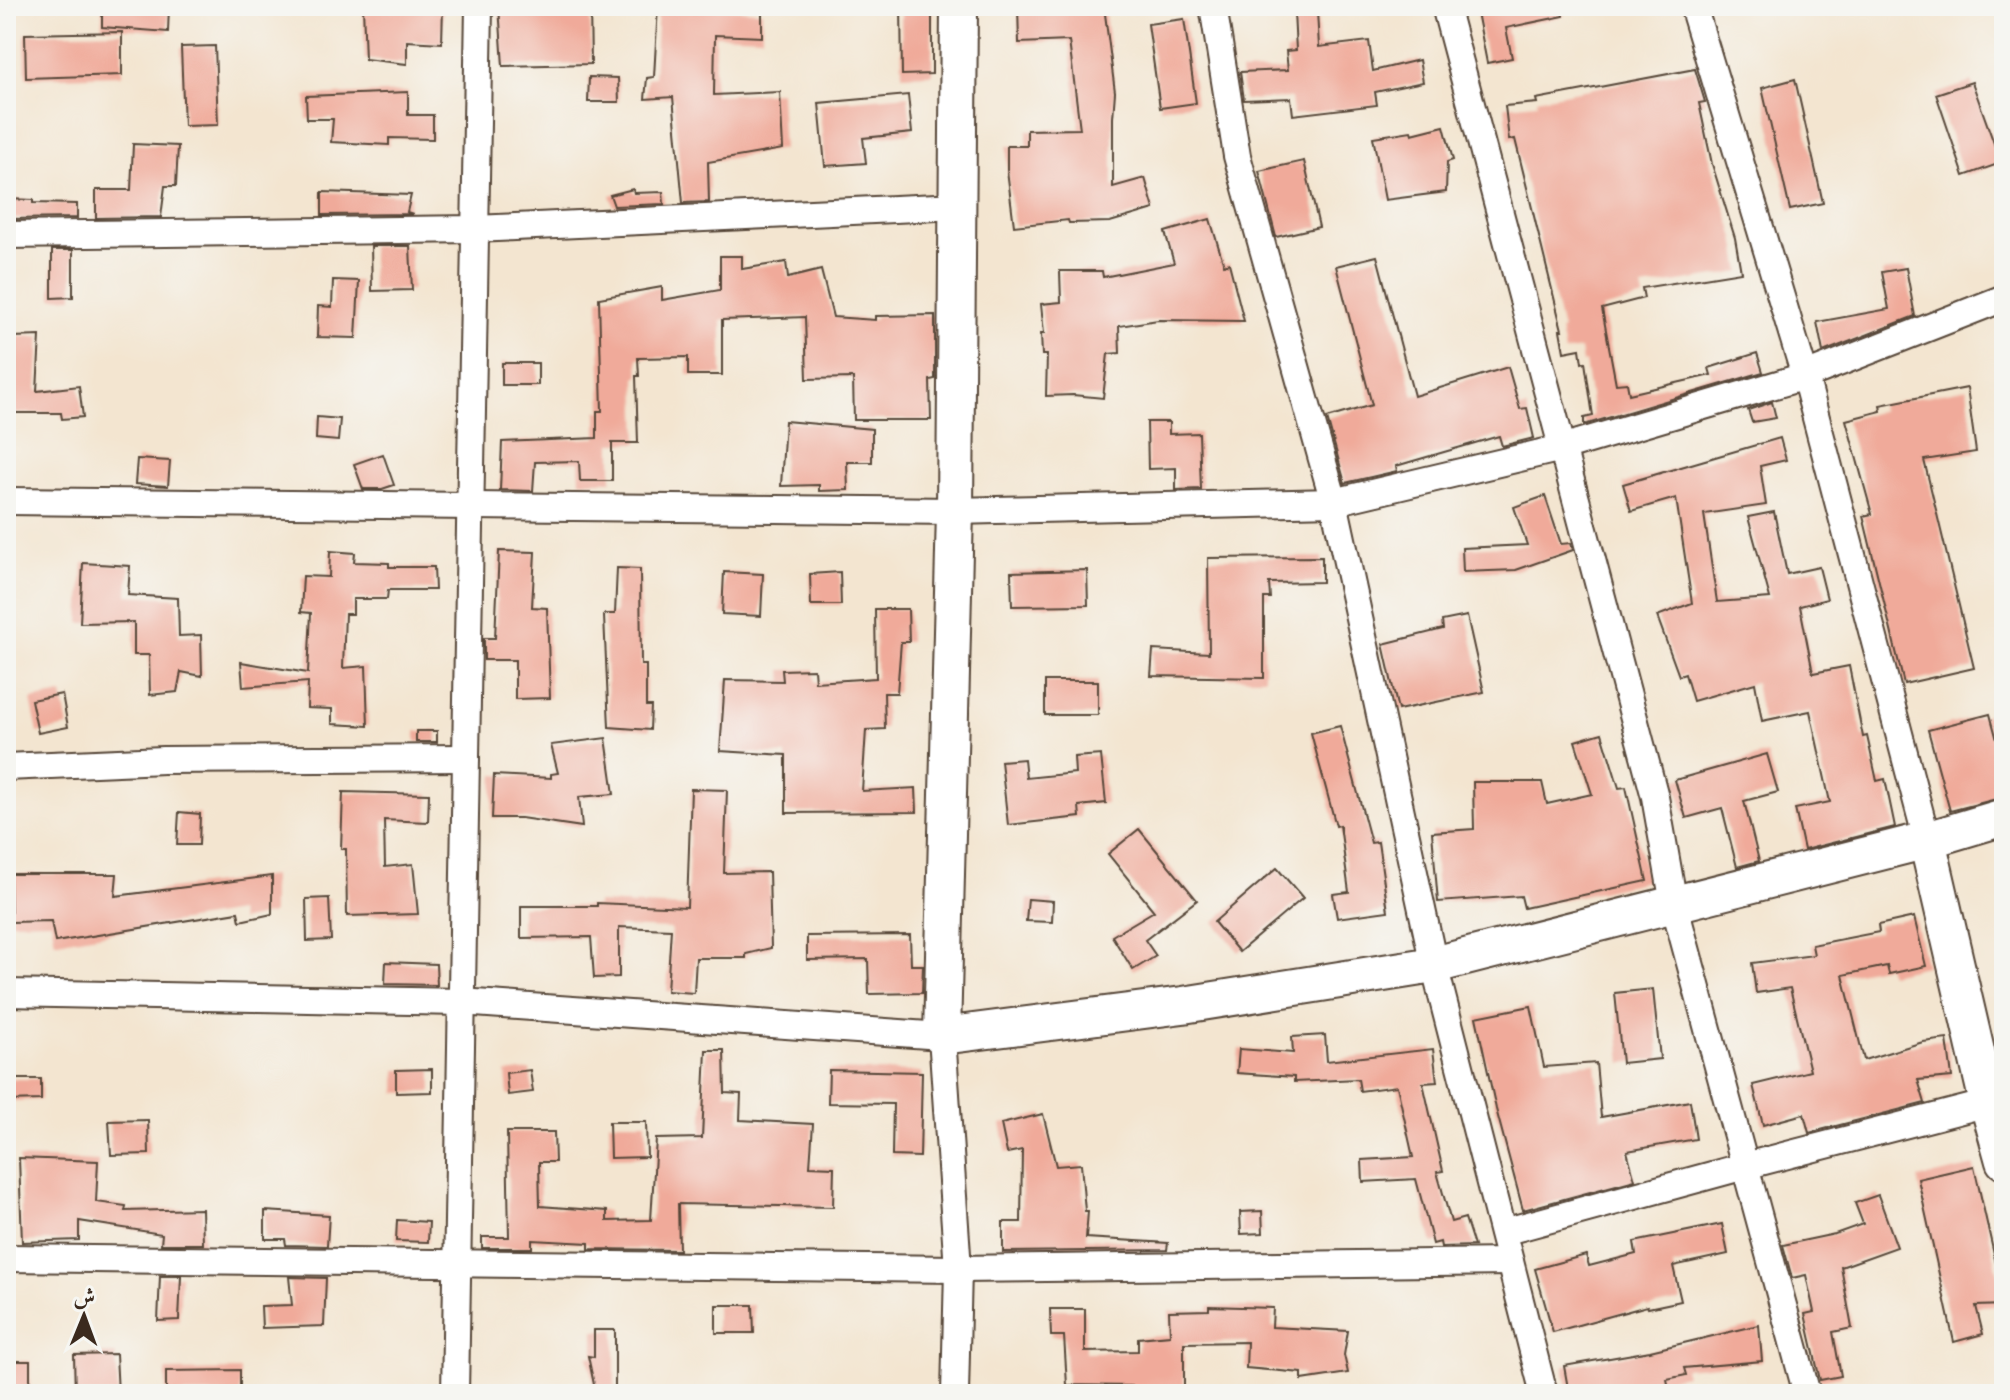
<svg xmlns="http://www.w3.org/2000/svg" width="2010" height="1400" font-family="Alegreya,Amiri,serif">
<rect width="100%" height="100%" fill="#f6f6f2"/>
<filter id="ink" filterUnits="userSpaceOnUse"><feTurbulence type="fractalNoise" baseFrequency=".0125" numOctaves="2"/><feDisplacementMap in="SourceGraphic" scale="16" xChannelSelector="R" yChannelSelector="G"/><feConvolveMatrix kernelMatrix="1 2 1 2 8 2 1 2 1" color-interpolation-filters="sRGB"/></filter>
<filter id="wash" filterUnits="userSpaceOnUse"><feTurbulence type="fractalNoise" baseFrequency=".006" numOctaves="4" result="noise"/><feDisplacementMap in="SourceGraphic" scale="32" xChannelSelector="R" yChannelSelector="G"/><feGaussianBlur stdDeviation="1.8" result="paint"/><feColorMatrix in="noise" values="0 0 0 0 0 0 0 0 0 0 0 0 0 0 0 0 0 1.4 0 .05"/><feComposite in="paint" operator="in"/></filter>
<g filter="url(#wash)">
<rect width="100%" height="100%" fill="#f3e5d0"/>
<g id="blocks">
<g fill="#f0aa9a">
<polygon points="102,6 169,6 168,32 102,27"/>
<polygon points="363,6 443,6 442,43 407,41 407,64 365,59"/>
<polygon points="499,6 590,6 591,64 503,66"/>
<polygon points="658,6 762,11 762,37 715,35 714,95 780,92 783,149 708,162 709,202 683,203 673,97 645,99 647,78 654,77"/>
<polygon points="901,6 932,6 932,74 902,75"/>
<polygon points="1018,6 1104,6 1115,92 1113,118 1113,187 1145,178 1154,209 1110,222 1069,223 1068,220 1014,226 1007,170 1007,146 1027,146 1027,130 1080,129 1069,41 1019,43"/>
<polygon points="1507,6 1563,6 1564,16 1506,28 1512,58 1487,63 1477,12"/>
<polygon points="1317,11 1319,47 1369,41 1373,71 1419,60 1423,82 1375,92 1377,105 1293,115 1291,98 1244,100 1240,72 1288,70 1286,51 1296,50 1294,12"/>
<polygon points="1184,19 1196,103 1160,108 1148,24"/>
<polygon points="122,32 122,75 26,78 25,34"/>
<polygon points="215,46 218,125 184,126 181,47"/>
<polygon points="1695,69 1705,102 1699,103 1712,164 1735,238 1741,272 1642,288 1644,298 1602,309 1616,384 1627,383 1629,394 1711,375 1709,368 1757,353 1763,372 1584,425 1584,418 1593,416 1585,362 1582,363 1580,349 1564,352 1560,330 1562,330 1515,139 1509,140 1505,106 1537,103 1536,99"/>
<polygon points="589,77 618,78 619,102 588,102"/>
<polygon points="1795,79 1823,203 1790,210 1762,88"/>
<polygon points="1972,82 2001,163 1964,176 1936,94"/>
<polygon points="408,92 408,115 433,115 433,139 389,138 389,145 331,142 333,119 307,119 306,96"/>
<polygon points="908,95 912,133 863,138 866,163 825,166 819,103"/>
<polygon points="1444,126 1453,160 1447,162 1446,192 1385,200 1373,137 1411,131 1412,134"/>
<polygon points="133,144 178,146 176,186 165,186 161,217 96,218 96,190 131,190"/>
<polygon points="1304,161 1319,227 1276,237 1259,171"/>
<polygon points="633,189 634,193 663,192 664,204 614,206 610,195"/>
<polygon points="322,192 411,195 407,212 413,214 322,215"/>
<polygon points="6,199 33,200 33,203 77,204 77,218 6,219"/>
<polygon points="1210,219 1224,265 1229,263 1244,321 1158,320 1119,326 1120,353 1108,354 1103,398 1073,395 1046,396 1047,355 1042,355 1041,333 1044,333 1041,304 1061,302 1060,271 1102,271 1103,277 1174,263 1165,232"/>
<polygon points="371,246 410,246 412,290 372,291"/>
<polygon points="52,250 73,250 73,297 52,298"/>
<polygon points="720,256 742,256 742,269 786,262 788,278 821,270 833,317 875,320 875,316 935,315 935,379 930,380 931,420 854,420 853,378 807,379 805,317 722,320 722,375 688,375 688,357 638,358 639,376 636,376 638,443 612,443 612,481 580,481 579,461 535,462 533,491 500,490 502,442 597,438 597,411 602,411 599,298 662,287 662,300 720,290"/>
<polygon points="1377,256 1414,396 1508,367 1520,409 1527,408 1534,438 1502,446 1499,436 1396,466 1397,471 1345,483 1327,418 1372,405 1336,266"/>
<polygon points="1906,268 1915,316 1823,352 1817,322 1889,309 1882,272"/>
<polygon points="333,280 359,281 356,338 317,337 318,306 332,307"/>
<polygon points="40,336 37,391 79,386 83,417 62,419 61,413 14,413 13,337"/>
<rect x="502" y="363" width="36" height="22"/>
<polygon points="1967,388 1976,452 1924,460 1974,668 1904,684 1863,516 1872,514 1846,420 1881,411 1880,405"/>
<polygon points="1772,402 1776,418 1752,422 1748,410"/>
<polygon points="317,417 340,419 338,441 316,439"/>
<polygon points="785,421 872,429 872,462 847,462 848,490 819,491 819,485 781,486"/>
<polygon points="1147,422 1169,422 1169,434 1199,433 1201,489 1176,490 1176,468 1148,469"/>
<polygon points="1780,438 1786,460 1760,466 1766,505 1704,514 1717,602 1770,598 1748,517 1774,512 1787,574 1819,567 1827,599 1800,606 1813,673 1849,666 1863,737 1867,736 1877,781 1885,779 1895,827 1804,850 1795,809 1830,802 1810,711 1762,721 1755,683 1693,701 1685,674 1679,676 1657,616 1692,603 1676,498 1631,511 1623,484"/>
<polygon points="383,454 394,485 382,489 363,489 354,464"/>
<polygon points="137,459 170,461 168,486 135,484"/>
<polygon points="1545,496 1561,544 1571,543 1573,550 1516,570 1463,572 1462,548 1527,545 1514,507"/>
<polygon points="330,551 355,553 354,562 389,563 389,567 434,567 435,590 388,590 387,599 353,599 353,614 345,614 343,668 366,666 368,726 332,724 332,709 307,708 308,682 243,687 241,662 308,673 311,613 301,612 303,576 329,577"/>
<polygon points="499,551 535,552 532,607 547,608 550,698 515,699 515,660 484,660 484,638 495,638"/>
<polygon points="1322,557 1322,582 1269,583 1270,598 1264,598 1264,678 1151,676 1153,650 1209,653 1208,558"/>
<polygon points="83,563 130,566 128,595 178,598 179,636 201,635 202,676 181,672 177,692 150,695 149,655 134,655 134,622 80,623"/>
<polygon points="617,568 640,569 641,665 646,665 646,706 651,706 650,730 609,727 604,616 606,614 615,614"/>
<polygon points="1087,570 1088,605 1012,606 1011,572"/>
<polygon points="724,572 763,574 761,616 722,614"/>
<polygon points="840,572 841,605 811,605 810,574"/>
<polygon points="875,609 908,609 909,642 901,642 897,693 884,693 885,729 866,730 862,791 916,788 917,812 786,813 786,755 720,751 725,680 783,681 782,670 814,669 815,682 876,678"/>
<polygon points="1467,616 1484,692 1398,710 1383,644 1443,629 1442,621"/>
<rect x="1045" y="681" width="53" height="34"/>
<polygon points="62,694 68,727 38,733 31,700"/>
<polygon points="1990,714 2004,766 2004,797 1950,811 1928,730"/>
<polygon points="1340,726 1371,843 1378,842 1388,911 1337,918 1333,894 1349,892 1340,825 1336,826 1311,733"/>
<rect x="416" y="731" width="21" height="11"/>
<polygon points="1602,733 1619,788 1626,787 1647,881 1524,908 1521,896 1438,902 1432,832 1474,829 1473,782 1542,782 1547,804 1592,794 1575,741"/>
<polygon points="606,738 614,794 579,797 582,827 521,818 492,818 494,775 551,778 551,774 558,773 551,745"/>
<polygon points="1767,754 1778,792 1744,801 1759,861 1737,867 1722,808 1686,818 1675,780"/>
<polygon points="1101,755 1106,803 1079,806 1080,817 1008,825 1001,761 1024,759 1026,778 1075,773 1074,757"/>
<polygon points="691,789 727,790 724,873 769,872 771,948 746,954 746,958 696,958 694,993 667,991 671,929 619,927 619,977 594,978 591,937 521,938 521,906 597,906 597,903 687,907"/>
<polygon points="343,792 429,794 428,822 384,820 385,867 413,864 418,914 347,916 346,849 341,849"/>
<polygon points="179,812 200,814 199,845 177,845"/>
<polygon points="1139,829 1197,900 1145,940 1156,956 1133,970 1112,936 1154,911 1108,854"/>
<polygon points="1277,868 1303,898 1239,952 1214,922"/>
<polygon points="10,874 117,874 115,896 272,876 272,914 240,921 238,912 55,942 51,921 11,922"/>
<polygon points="329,898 331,940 307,941 306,899"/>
<polygon points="1028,899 1053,901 1052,922 1026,921"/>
<polygon points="1914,917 1926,966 1889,974 1887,966 1843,975 1864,1060 1923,1042 1947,1039 1952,1077 1918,1080 1925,1103 1809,1133 1804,1114 1763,1125 1753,1085 1810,1071 1790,988 1756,993 1752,963 1814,955 1812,945 1879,932 1878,925"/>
<polygon points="910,935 911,965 923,965 922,993 869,994 868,959 807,960 807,936"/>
<polygon points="386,962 436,964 437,985 385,984"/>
<polygon points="1653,989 1660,1059 1622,1063 1615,993"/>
<polygon points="1531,1006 1544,1067 1596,1063 1601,1117 1690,1101 1696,1139 1627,1151 1635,1180 1523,1210 1496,1109 1476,1017"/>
<polygon points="1325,1035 1327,1061 1433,1049 1437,1082 1423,1083 1443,1171 1437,1172 1451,1222 1465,1218 1474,1246 1441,1247 1440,1242 1433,1244 1416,1179 1363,1182 1362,1160 1413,1157 1397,1086 1360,1091 1358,1079 1294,1082 1294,1077 1237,1073 1239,1049 1293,1053 1292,1037"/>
<polygon points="706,1050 724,1050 725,1093 741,1094 740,1120 813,1124 810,1166 834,1167 833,1207 678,1204 679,1250 589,1249 589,1243 532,1240 532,1248 482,1248 482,1237 509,1237 507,1132 554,1132 555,1162 539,1162 540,1206 607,1211 607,1221 651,1220 656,1139 702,1138"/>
<polygon points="432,1069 432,1092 396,1093 396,1070"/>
<polygon points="530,1070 533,1092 508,1095 506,1073"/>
<polygon points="829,1070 922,1072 920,1157 892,1156 893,1104 828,1103"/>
<polygon points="8,1079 41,1079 41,1100 8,1101"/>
<polygon points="1043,1114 1056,1166 1081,1164 1085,1211 1088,1211 1086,1238 1168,1243 1167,1250 1003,1252 1003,1222 1021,1222 1022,1150 1007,1153 1001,1124"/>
<polygon points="148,1120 149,1154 111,1155 109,1121"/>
<polygon points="609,1122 646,1122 647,1157 610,1158"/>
<polygon points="19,1158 98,1161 96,1202 126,1206 125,1211 202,1209 203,1244 161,1244 162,1234 79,1221 79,1240 22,1242"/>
<polygon points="1974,1166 2000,1281 2004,1281 2004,1305 1976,1306 1983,1334 1954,1342 1918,1179"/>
<polygon points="1878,1195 1897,1247 1841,1267 1852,1328 1833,1332 1841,1376 1820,1380 1805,1314 1814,1312 1806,1275 1792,1278 1783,1245 1835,1234 1863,1224 1855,1203"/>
<polygon points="265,1211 329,1215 327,1246 286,1245 285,1239 265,1239"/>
<polygon points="1262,1211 1263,1233 1241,1234 1240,1212"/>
<polygon points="397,1220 429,1222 428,1242 396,1241"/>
<polygon points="1722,1224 1728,1254 1673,1266 1681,1301 1648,1308 1647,1306 1553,1332 1535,1269 1586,1255 1589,1266 1636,1254 1634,1242"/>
<polygon points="160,1276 181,1276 179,1320 158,1321"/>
<polygon points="289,1277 326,1278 324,1326 262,1328 261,1306 292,1305"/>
<polygon points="716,1305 753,1305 754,1333 716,1333"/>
<polygon points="1209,1306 1273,1308 1272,1327 1348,1331 1344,1355 1348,1373 1302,1380 1302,1373 1246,1368 1247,1342 1184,1343 1184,1394 1132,1394 1132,1386 1067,1385 1064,1336 1051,1336 1050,1309 1085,1309 1085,1352 1138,1351 1138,1338 1170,1335 1169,1311 1209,1310"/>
<polygon points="1759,1325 1762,1361 1684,1368 1686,1375 1667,1379 1670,1394 1569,1394 1564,1366 1650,1351"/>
<polygon points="594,1330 615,1330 615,1394 596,1394 588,1356 594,1357"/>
<polygon points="116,1354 118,1394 75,1394 74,1355"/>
<rect x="6" y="1361" width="24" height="33"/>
<polygon points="240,1370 240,1394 166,1394 166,1371"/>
</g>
</g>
</g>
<g filter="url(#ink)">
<use href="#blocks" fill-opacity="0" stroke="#574639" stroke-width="2"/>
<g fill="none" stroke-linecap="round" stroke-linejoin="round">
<defs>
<g id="street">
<polyline points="1213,6 1237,156 1334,502 1434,965 1544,1394"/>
<polyline points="1445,6 1655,797 1674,904 1807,1394"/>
<polyline points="1693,6 1805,376 1927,840"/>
<polyline points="6,235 475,229 958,206"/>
<polyline points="6,501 955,511 1334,502 1562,448 1805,376 2004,298"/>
<polyline points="6,767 163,760 466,758"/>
<polyline points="6,993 461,1002 942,1036 958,1269 955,1394"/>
<polyline points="1503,1232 1745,1166 2004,1099"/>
<polyline points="6,1258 958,1269 1510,1262"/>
<polyline points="455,1394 479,6"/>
</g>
<g id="secondary">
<polyline points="959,6 955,511 942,1036 1183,1005 1434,965 1927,840 2004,817"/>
<polyline points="1927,840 1988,1103 2004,1161"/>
</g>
</defs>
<use href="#street" stroke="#574639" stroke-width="30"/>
<use href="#secondary" stroke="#574639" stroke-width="40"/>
<use href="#street" stroke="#fff" stroke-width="26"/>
<use href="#secondary" stroke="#fff" stroke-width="36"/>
</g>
</g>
<rect width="2010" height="1400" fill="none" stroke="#f6f6f2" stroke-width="32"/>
<g transform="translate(84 1316) rotate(1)" stroke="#f6f6f2" stroke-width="6" paint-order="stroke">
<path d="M0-6L14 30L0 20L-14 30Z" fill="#3b2a1e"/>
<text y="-12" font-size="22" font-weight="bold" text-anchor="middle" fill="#3b2a1e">ش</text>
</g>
</svg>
